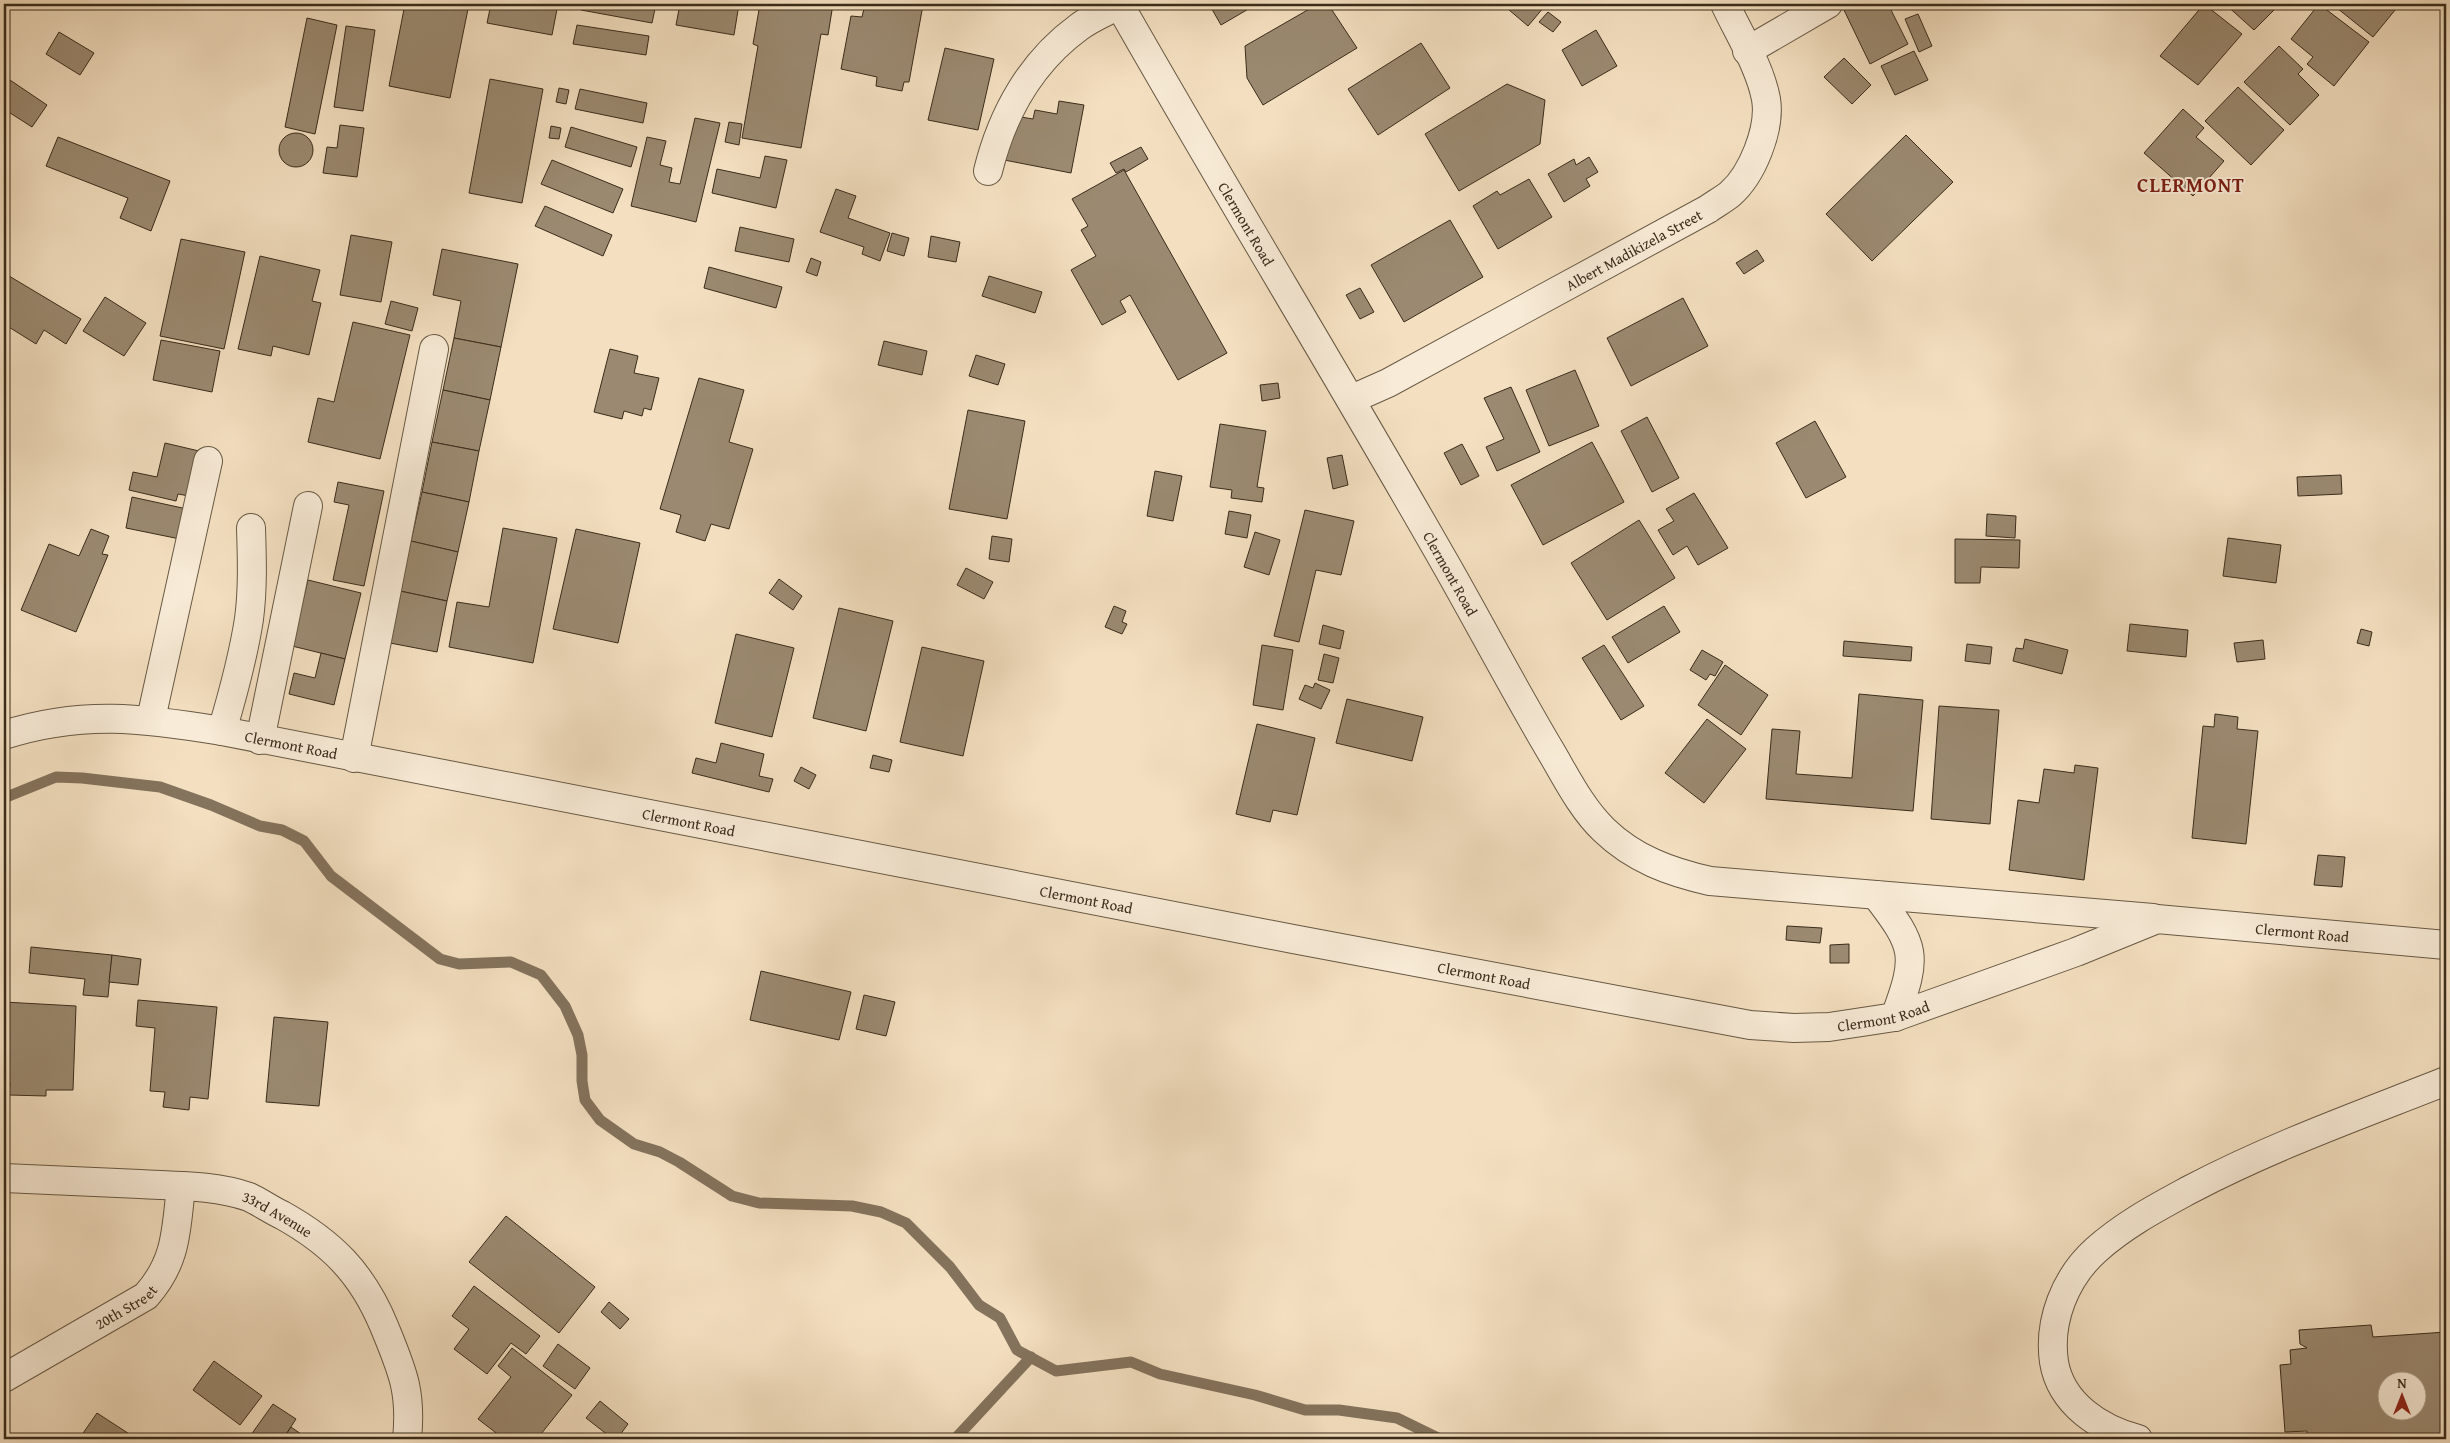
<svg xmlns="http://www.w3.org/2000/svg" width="2450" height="1443" font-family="'Gentium Book Plus',serif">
<rect width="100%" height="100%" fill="#f4e0c1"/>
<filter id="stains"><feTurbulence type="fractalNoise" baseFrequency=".004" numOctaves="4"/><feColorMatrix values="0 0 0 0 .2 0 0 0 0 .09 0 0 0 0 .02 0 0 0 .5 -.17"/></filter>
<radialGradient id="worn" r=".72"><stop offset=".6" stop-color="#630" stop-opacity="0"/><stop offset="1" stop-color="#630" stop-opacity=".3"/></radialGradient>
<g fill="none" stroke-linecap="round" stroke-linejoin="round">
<g stroke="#84735d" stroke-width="11">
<polyline points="4,798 56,777 82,778 160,787 211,805 260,826 282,830 304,841 331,876 440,959 459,964 511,962 541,975 565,1006 578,1035 582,1055 582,1081 585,1100 600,1120 634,1144 660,1152 679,1162 732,1196 759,1203 852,1206 881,1212 906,1223 950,1267 979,1305 1000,1318 1017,1350 1056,1371 1131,1362 1160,1374 1255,1395 1305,1410 1339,1410 1397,1418 1440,1439"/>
<polyline points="955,1439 1031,1357"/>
</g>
</g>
<g fill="#9b8a71" stroke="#3a2c1b" fill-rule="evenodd">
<polygon points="405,4 469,4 450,98 389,86"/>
<polygon points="491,4 558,4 552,35 487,23"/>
<polygon points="582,4 656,4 652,23 581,10"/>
<polygon points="680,4 739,4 734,35 676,25"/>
<polygon points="760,4 833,4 828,35 821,34 801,148 742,138 758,46 753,44"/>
<polygon points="865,4 923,5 909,82 904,82 902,91 876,86 877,77 841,69 851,16 862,17"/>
<polygon points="1209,4 1257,4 1221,25"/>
<polygon points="1318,4 1328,4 1357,48 1263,105 1247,78 1245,46"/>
<polygon points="1502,4 1540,4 1544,7 1528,26"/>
<polygon points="1853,4 1888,4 1908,44 1870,64 1843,8"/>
<polygon points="2204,4 2242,34 2198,85 2160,56"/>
<polygon points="2225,4 2280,4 2254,30"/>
<polygon points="2319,4 2369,42 2334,86 2307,64 2313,57 2291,39"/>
<polygon points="2332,4 2400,4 2373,37"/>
<polygon points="1548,12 1561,22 1553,32 1539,22"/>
<polygon points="1918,14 1932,46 1919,52 1905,19"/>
<polygon points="307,18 337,25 315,134 285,127"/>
<polygon points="577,25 649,36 646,55 573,44"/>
<polygon points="346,26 375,30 363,111 334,107"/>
<polygon points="1596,30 1617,66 1582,86 1562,50"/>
<polygon points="59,32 94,53 80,75 46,54"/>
<polygon points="1421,43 1450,88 1378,135 1348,89"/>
<polygon points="2279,46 2303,69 2298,74 2319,95 2290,125 2244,82"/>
<polygon points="945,48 994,59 978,130 928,120"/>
<polygon points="1914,51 1928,80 1895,95 1881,66"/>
<polygon points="1844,58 1871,85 1852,104 1824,77"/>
<polygon points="4,76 47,105 32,127 4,109"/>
<polygon points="490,79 543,89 522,203 469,193"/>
<polygon points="1507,84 1545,100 1540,144 1459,191 1425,134"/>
<polygon points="2238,87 2284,130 2251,165 2205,121"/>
<polygon points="559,88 569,90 566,104 556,102"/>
<polygon points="580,89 647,103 643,123 575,109"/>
<polygon points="1059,101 1084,105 1071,173 999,159 1015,116 1033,119 1035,110 1057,114"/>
<polygon points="2183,109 2204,128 2196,137 2224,161 2193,196 2144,153"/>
<polygon points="695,118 720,123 696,222 631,206 647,137 666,141 660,165 672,168 669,182 680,184"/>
<polygon points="729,122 742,124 739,145 725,142"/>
<polygon points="340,125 364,128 357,177 323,173 327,147 337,148"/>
<polygon points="551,126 561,128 559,139 549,138"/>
<polygon points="571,127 637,147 631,167 565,147"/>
<circle cx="296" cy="150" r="17"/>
<polygon points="1906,135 1953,182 1872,261 1826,214"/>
<polygon points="58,137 170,181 151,231 120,218 128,198 46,166"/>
<polygon points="1141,147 1148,159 1126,172 1124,169 1116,173 1110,163"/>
<polygon points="765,156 787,160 776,208 712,193 717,169 760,178"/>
<polygon points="1589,157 1598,172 1586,179 1590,186 1564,202 1548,174 1574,159 1576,165"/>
<polygon points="552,160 623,189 613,213 541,184"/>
<polygon points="1124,170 1227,353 1178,380 1130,295 1120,301 1126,312 1102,325 1071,270 1096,256 1081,230 1088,226 1072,199"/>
<polygon points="1529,179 1552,217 1498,249 1473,206 1497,191 1500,195"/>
<polygon points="836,189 856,196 848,218 890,233 880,261 862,254 864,247 820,232"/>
<polygon points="545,206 612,235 603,256 535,226"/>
<polygon points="1450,220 1483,277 1404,322 1371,265"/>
<polygon points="740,227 794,239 789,262 735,251"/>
<polygon points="892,233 909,238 904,256 887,251"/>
<polygon points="351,235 392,242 381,302 340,295"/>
<polygon points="931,236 960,242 956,262 928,257"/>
<polygon points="181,239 245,252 224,349 160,336"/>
<polygon points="442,249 518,264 501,347 454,338 461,301 433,295"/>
<polygon points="1757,250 1764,261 1744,274 1736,263"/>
<polygon points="260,256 320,270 312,301 321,303 309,355 273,346 271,356 238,349"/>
<polygon points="811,258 821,262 817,276 806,272"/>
<polygon points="709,267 782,287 776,308 704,288"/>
<polygon points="4,273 81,319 66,344 44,330 36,344 4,324"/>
<polygon points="989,276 1042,292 1035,313 982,296"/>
<polygon points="1360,288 1374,312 1360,319 1346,295"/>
<polygon points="105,297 146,323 124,356 83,331"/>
<polygon points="1683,298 1708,346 1631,386 1607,338"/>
<polygon points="391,301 418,308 412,331 385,324"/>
<polygon points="353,322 410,335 380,459 308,442 318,398 334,402"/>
<polygon points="454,338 501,347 490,400 443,390"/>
<polygon points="161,340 220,351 212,392 153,380"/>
<polygon points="884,341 927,351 922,375 878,365"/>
<polygon points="610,349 638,356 634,373 659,378 651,410 644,408 642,416 624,411 622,419 594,412"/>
<polygon points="976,355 1005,364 998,385 969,376"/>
<polygon points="1575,370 1599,426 1549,446 1526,390"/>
<polygon points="699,378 744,390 729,442 753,449 729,529 711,524 705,541 676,532 681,515 660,509"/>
<polygon points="1278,383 1280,398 1262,401 1260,385"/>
<polygon points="1511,387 1540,452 1497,471 1486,447 1504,439 1484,398"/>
<polygon points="443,390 490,400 479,451 432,442"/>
<polygon points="968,410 1025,421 1007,519 949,509"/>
<polygon points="1647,417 1679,478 1652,492 1621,431"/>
<polygon points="1815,421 1846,477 1806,498 1776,443"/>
<polygon points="1220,424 1266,431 1257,487 1264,488 1262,502 1231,498 1232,490 1210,487"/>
<polygon points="432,442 479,451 469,502 422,492"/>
<polygon points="1592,442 1624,502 1543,545 1511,485"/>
<polygon points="165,443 199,451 189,496 178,494 176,501 129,490 133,472 157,477"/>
<polygon points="1462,444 1479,476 1461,485 1444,453"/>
<polygon points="1342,455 1348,485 1333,489 1327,458"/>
<polygon points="1155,471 1182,476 1173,521 1147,516"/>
<polygon points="2341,475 2342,494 2298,496 2297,477"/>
<polygon points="338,482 384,491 364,586 333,580 349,505 334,502"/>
<polygon points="422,492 469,502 458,552 411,541"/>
<polygon points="1694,493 1728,548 1698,565 1687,546 1673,555 1658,530 1674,521 1666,509"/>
<polygon points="132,497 187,509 180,539 126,528"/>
<polygon points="1305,510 1354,521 1341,575 1316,570 1299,642 1274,636"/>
<polygon points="1229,511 1251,515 1247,538 1225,534"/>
<polygon points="1987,514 2016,516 2015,538 1986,536"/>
<polygon points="1639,520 1675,578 1607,620 1571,563"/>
<polygon points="503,528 557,538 533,663 449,647 457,602 489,607"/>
<polygon points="91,529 109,536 102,554 108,555 76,632 21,610 49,544 79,556"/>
<polygon points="576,529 640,543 618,643 553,629"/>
<polygon points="1255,532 1280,540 1269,575 1244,567"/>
<polygon points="992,536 1012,539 1009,562 989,559"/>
<polygon points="2228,538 2281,545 2276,583 2223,576"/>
<polygon points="1955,539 2020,540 2019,568 1981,567 1980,583 1955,583"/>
<polygon points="411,541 458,552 447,601 400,591"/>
<polygon points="966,568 993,582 984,599 957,585"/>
<polygon points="779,579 802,596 793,610 769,593"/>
<polygon points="308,580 361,593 345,659 292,646"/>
<polygon points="400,591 447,601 437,652 390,643"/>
<polygon points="1114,606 1126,611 1122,622 1127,624 1122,634 1105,627"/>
<polygon points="1664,606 1680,632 1628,663 1612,637"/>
<polygon points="839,608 893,621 866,731 813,718"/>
<polygon points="2130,624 2188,630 2186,657 2127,651"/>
<polygon points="1323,625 1344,631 1340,649 1319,644"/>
<polygon points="2361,629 2372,632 2369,646 2357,643"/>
<polygon points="736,634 794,648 772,737 715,723"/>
<polygon points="2025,639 2068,650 2062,674 2013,661 2016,648 2023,649"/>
<polygon points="2263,640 2265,659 2237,662 2234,643"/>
<polygon points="1844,641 1912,647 1911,661 1843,656"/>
<polygon points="1967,644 1992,647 1990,664 1965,661"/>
<polygon points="1262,645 1293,650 1283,710 1253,705"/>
<polygon points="1604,645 1644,706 1621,720 1582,658"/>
<polygon points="922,647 984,661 963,756 900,742"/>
<polygon points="1702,650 1723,662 1715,676 1710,674 1706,680 1690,670"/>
<polygon points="321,653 345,659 334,705 289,694 294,673 315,678"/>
<polygon points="1324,654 1339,658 1333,683 1318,680"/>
<polygon points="1725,665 1768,695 1741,735 1698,705"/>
<polygon points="1315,683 1330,690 1321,709 1299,699 1305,685 1313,688"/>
<polygon points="1859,694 1923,700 1913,811 1766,799 1772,729 1800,731 1796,774 1852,778"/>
<polygon points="1347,699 1423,717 1412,761 1336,743"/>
<polygon points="1939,706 1999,710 1990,824 1931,819"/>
<polygon points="2215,714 2238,717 2237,729 2258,731 2246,844 2192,838 2203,726 2214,727"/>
<polygon points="1707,719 1746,749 1704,803 1665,773"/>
<polygon points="1257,724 1315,738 1297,815 1273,810 1270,822 1236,814"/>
<polygon points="721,743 764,754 759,776 773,779 769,792 692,773 696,758 716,763"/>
<polygon points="873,755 892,760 889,772 870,768"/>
<polygon points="2075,765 2098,768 2084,880 2009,870 2018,800 2039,803 2044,769 2074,773"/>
<polygon points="801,767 816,775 809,789 794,781"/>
<polygon points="2318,855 2345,857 2342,887 2314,885"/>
<polygon points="1787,926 1822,928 1820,943 1786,940"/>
<polygon points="1849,944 1849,963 1830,963 1830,945"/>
<polygon points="31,947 112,955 108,997 83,995 85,979 29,973"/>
<polygon points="112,955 141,959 138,985 109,982"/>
<polygon points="761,971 851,992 839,1040 750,1020"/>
<polygon points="864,995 895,1002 886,1036 856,1029"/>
<polygon points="138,1000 217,1007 208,1099 190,1097 189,1110 163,1107 165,1092 150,1091 155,1028 136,1026"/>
<polygon points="4,1002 76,1006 73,1090 46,1090 46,1096 9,1095 10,1083 4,1082"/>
<polygon points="274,1017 328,1022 319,1106 266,1102"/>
<polygon points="506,1216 595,1287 559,1333 469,1262"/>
<polygon points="474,1286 540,1336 526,1354 511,1343 487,1374 454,1349 469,1329 452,1316"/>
<polygon points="609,1302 629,1319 620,1329 601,1312"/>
<path d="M2371 1325 2373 1337 2446 1332V1439H2307V1431L2285 1432 2280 1365 2291 1364 2290 1350 2307 1348 2300 1344 2299 1330ZM2388 1380H2418V1410H2388Z"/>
<polygon points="558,1344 590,1368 575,1389 543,1366"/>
<polygon points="512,1348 572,1395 537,1439 516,1439 509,1434 504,1439 478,1419 511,1377 498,1366"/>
<polygon points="214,1361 262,1396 240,1425 193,1390"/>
<polygon points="600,1401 628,1424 617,1439 613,1439 586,1418"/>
<polygon points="273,1404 296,1419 283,1439 248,1439"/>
<polygon points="97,1413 137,1439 79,1439"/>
<polygon points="291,1427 308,1439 283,1439"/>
</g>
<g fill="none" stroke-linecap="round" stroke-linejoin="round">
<defs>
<g id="minor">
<path id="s1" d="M1119 4C1227 194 1341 380 1449 570 1483 630 1515 691 1550 750 1566 777 1581 808 1604 830 1634 859 1670 872 1710 881L2153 918"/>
<polyline points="1747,51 1828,4"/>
<path d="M988 171C1002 114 1031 62 1079 27 1091 18 1106 12 1119 5"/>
<path id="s2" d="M1352 399 1388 383 1708 209C1715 204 1724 199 1730 194 1752 175 1771 129 1766 99 1760 67 1739 34 1725 4"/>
<polyline points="151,719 208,461"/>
<path d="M222 731C233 694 243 658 249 619 253 589 252 558 251 528"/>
<path id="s3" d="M4 735C82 710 143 718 222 731L1293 939 1750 1025 1794 1028 1829 1027 1895 1017 2076 952 2157 919 2446 945"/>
<polyline points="260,740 308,506"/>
<polyline points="354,758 434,349"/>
<path d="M1876 895C1916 947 1918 955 1895 1017"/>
<path id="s4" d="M4 1178C49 1180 95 1182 140 1184 175 1186 215 1185 249 1197 260 1202 271 1210 282 1215 332 1243 362 1273 384 1326 402 1370 412 1391 407 1439"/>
<path id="s5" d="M4 1378 146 1296C177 1261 176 1231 181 1186"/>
<path d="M2138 1439C2100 1429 2061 1404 2054 1362 2048 1321 2065 1278 2096 1250 2125 1224 2158 1207 2191 1189 2273 1146 2360 1115 2446 1081"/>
</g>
</defs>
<use href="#minor" stroke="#685944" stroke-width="30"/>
<use href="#minor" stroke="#f8ebd7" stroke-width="28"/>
</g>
<g text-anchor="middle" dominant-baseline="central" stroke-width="4" stroke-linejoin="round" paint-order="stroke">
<g font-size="15" fill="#3a2c1b" stroke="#f8ebd7">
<text stroke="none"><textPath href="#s1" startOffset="254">Clermont Road</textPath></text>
<text stroke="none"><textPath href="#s2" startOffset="319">Albert Madikizela Street</textPath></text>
<text stroke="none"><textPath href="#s1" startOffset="659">Clermont Road</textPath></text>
<text stroke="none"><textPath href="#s3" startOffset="291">Clermont Road</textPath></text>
<text stroke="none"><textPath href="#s3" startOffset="696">Clermont Road</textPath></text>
<text stroke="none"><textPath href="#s3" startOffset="1101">Clermont Road</textPath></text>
<text stroke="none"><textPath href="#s3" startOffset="2348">Clermont Road</textPath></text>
<text stroke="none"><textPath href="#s3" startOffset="1506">Clermont Road</textPath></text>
<text stroke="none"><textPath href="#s3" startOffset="1911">Clermont Road</textPath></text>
<text stroke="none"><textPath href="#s4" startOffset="279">33rd Avenue</textPath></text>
<text stroke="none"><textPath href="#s5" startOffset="141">20th Street</textPath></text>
</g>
<g font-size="20" font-weight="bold" letter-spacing="1" fill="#7a1f14" stroke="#f8ebd7">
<text x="2191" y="184">CLERMONT</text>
</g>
</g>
<rect width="2450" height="1443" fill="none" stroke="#f4e0c1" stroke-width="20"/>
<rect x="5" y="5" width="2440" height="1433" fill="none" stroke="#3a2c1b" stroke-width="2.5"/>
<rect x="10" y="10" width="2430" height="1423" fill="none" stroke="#3a2c1b"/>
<g transform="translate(2402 1396)"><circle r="24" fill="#f8ebd7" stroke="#ac9f8c"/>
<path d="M0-4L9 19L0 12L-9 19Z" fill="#8f2418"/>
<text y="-8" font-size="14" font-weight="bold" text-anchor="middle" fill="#3a2c1b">N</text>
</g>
<rect width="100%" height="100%" filter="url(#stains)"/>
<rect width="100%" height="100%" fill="url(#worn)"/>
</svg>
